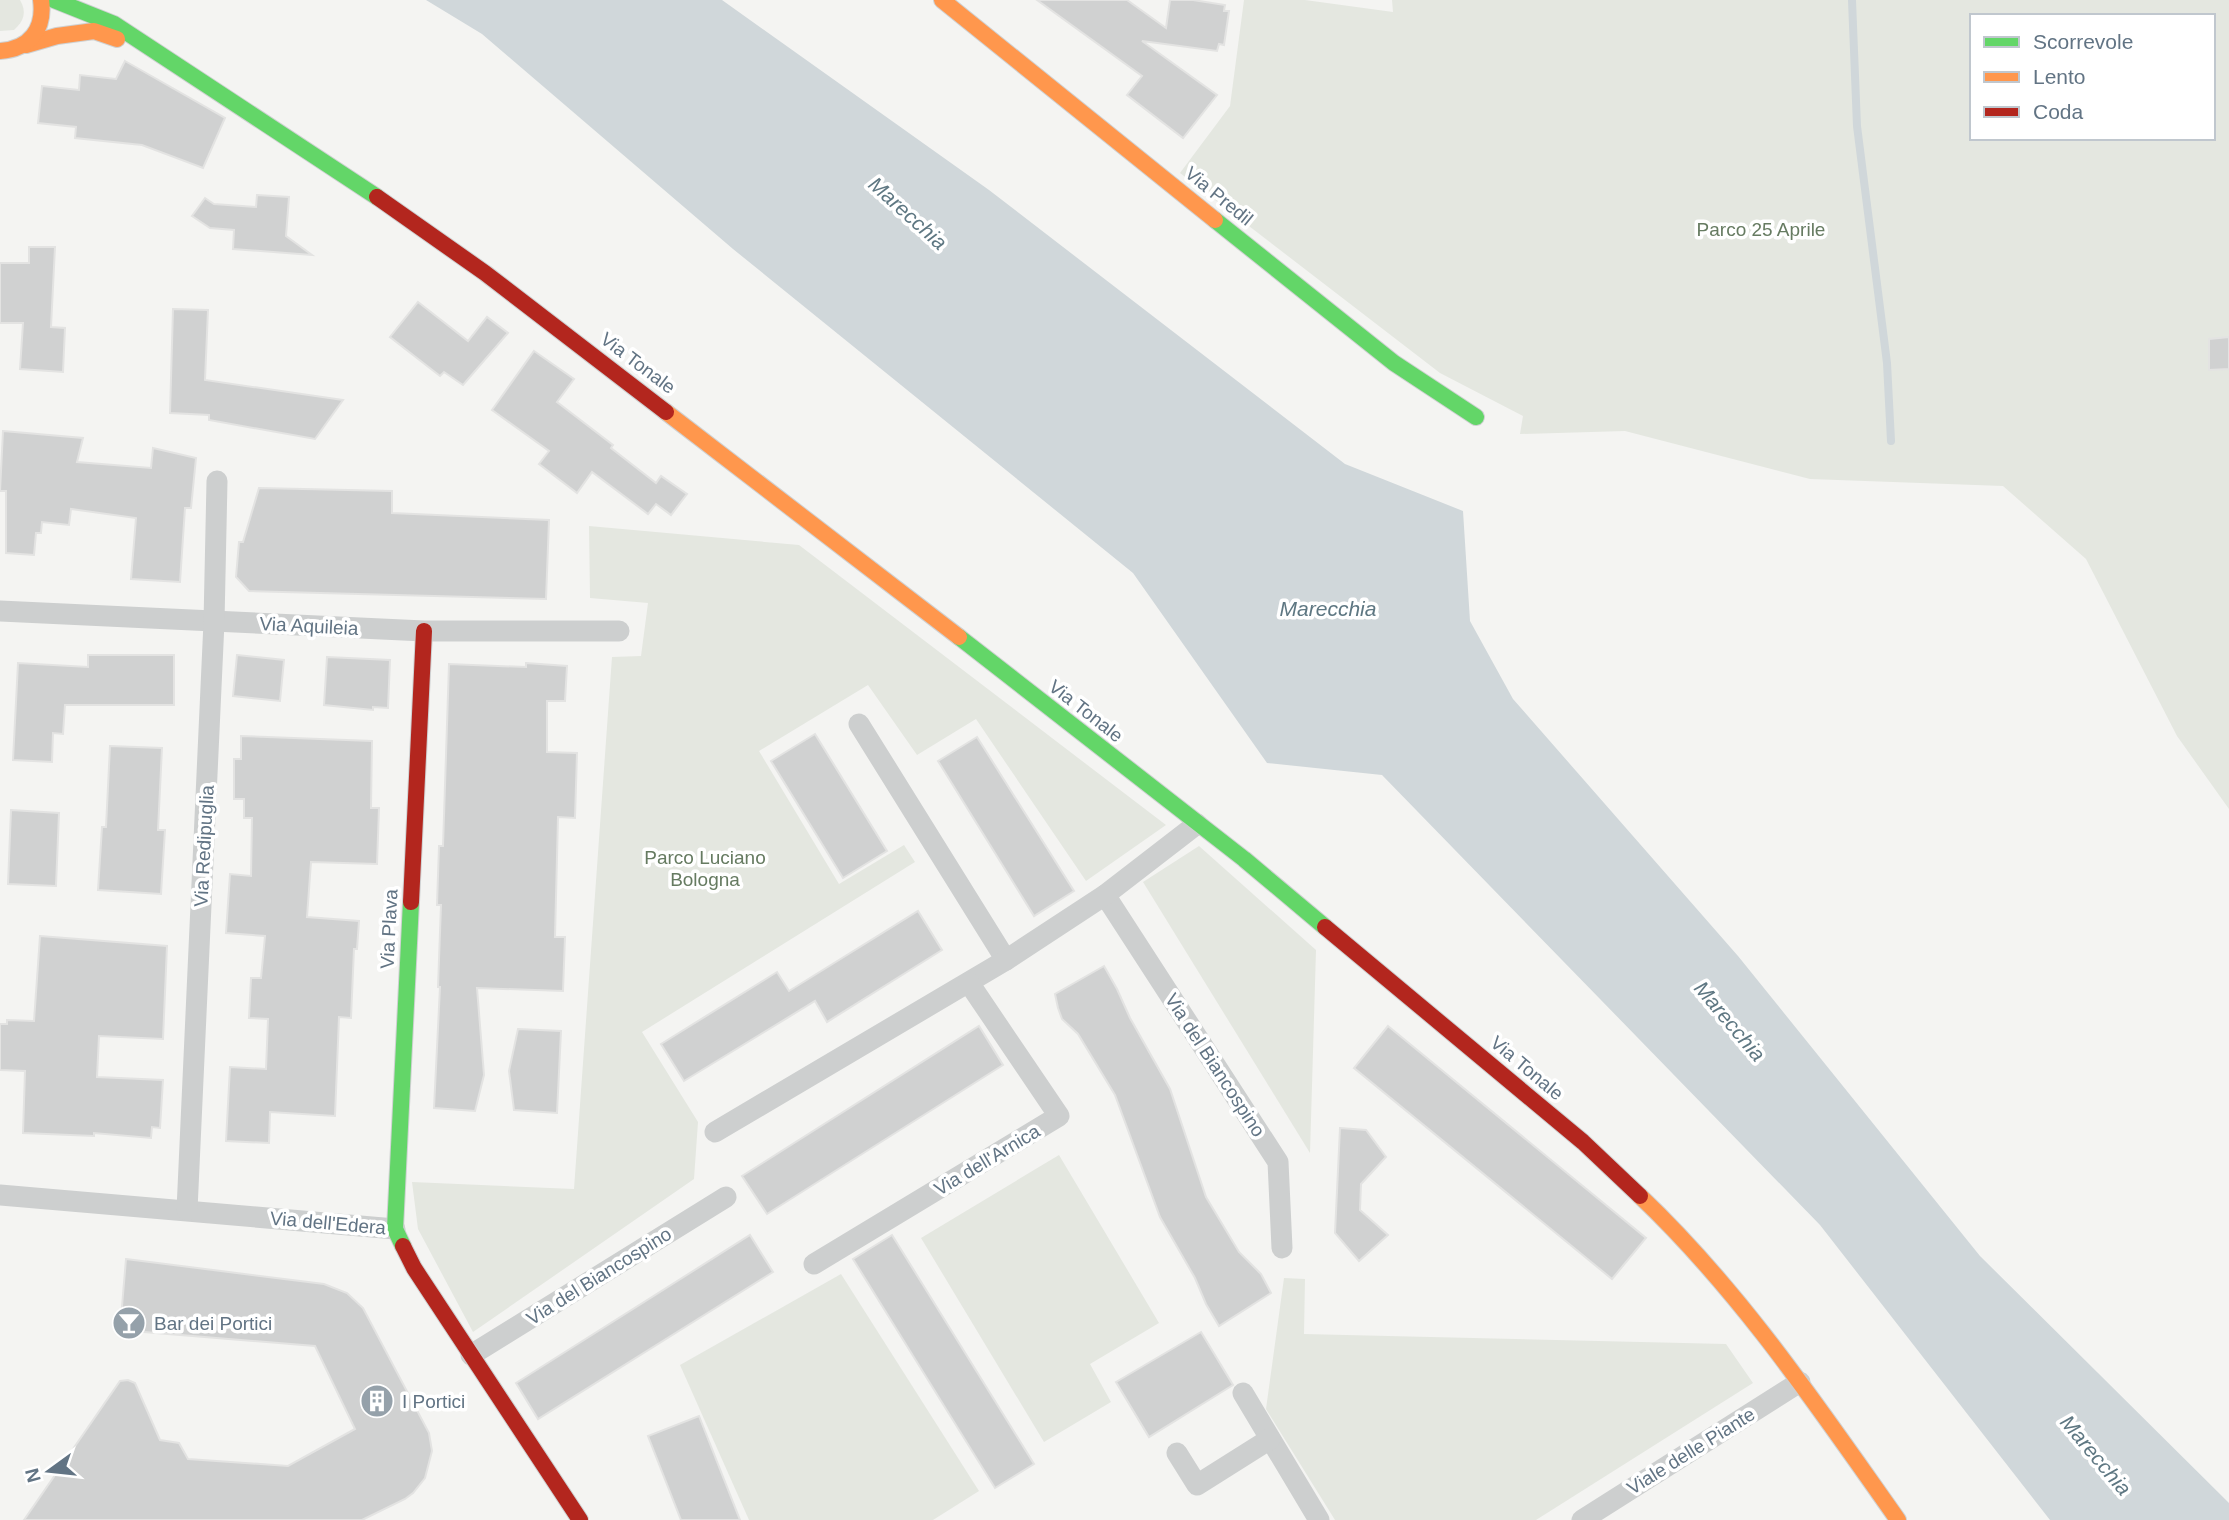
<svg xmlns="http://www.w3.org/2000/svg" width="2229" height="1520" font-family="Arial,sans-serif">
<rect width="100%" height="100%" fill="#f4f4f2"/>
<g fill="#e4e7e0" fill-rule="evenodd">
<path d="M0 0H20C27 12 24 21 14 30L0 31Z"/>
<path d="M1244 0H1305L1393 12 1392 0H2229V809L2177 736 2086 559 2003 486 1810 479 1625 431 1520 434 1523 416 1440 373 1180 173 1230 106ZM1972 16H2213V138H1972Z"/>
<polygon points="589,526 799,545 1166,825 1086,881 976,719 917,755 868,685 759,751 839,884 904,845 915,862 642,1032 698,1122 694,1179 473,1332 418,1229 412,1182 574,1189 612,657 641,656 648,603 590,598"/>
<polygon points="1199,846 1316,950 1310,1153 1143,882"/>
<polygon points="1059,1155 1159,1323 1090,1364 1111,1402 1044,1442 921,1238"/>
<polygon points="841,1274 979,1491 933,1520 749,1520 680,1365"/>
<polygon points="1284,1278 1305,1279 1304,1334 1726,1344 1753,1383 1536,1520 1335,1520 1266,1409"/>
</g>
<polygon fill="#d0d7da" points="426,0 722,0 989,190 1345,464 1463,511 1470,621 1513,699 1738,956 1980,1256 2229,1503 2229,1520 2050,1520 1820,1225 1382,775 1267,763 1133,573 733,249 482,34"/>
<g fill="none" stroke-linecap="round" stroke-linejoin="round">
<polyline stroke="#d0d7da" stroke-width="8" points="1852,0 1857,126 1887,363 1891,441"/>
</g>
<g fill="#d0d1d1" stroke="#e3e3e2" stroke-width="2">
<polygon points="1037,0 1127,0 1166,28 1170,0 1193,0 1225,5 1224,11 1229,11 1224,45 1219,44 1217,51 1142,41 1217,95 1183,138 1127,95 1142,76"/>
<polygon points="125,61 225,118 203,168 142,145 75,138 76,127 38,123 42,86 79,90 80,75 116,79"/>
<polygon points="257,195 289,197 286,236 312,255 233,249 234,230 210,228 192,216 205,198 214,204 256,207"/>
<polygon points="29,247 55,247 51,327 65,328 63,372 20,369 23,323 0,323 0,263 29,263"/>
<polygon points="418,302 468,341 487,317 508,333 463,385 444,372 440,376 390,337"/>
<polygon points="173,309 208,310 205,380 343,400 315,439 209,420 209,415 170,413"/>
<polygon points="2229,337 2229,369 2209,370 2209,339"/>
<polygon points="534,351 574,379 557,402 613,445 611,448 656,483 661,476 687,494 671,515 656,504 648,514 592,472 577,493 539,464 549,451 492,410"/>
<polygon points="3,431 83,438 77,462 151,468 153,448 196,458 191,508 185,508 180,582 131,579 136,518 71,509 69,525 42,522 41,533 36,533 34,555 6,553 6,491 0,491"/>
<polygon points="259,488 392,491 392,513 549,520 546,599 249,591 236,577 239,542 243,542"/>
<polygon points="88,655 174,655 174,705 65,705 63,734 53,733 52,762 13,760 18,663 88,667"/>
<polygon points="237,655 284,660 280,701 233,696"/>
<polygon points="327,657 390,660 388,708 373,707 373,710 324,705"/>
<polygon points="526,663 567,666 565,701 547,701 547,752 577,753 575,818 558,817 555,937 565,937 563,991 477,988 484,1075 475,1111 434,1108 440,987 438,987 441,905 437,905 439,846 443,846 449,664 526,667"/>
<polygon points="815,734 887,851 843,878 771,761"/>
<polygon points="241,736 372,741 371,808 379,808 377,864 311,862 307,917 359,921 357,949 354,949 351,1018 339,1017 335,1116 270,1112 269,1143 226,1141 230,1067 266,1069 268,1019 249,1018 251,978 261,978 265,936 226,933 230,874 251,876 252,818 244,818 244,799 234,799 234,759 241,759"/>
<polygon points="977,737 1074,891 1034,916 938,761"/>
<polygon points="110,746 162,748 158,830 165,830 161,894 98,890 102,827 106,827"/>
<polygon points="11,810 59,813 56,886 8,884"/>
<polygon points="918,911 942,950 827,1022 815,1001 684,1081 661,1044 777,972 789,991"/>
<polygon points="40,936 167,946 163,1039 99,1036 97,1077 163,1080 160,1128 152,1127 151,1138 94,1133 94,1136 23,1133 25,1071 0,1070 0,1024 7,1024 7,1020 34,1021"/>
<polygon points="1104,966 1117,989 1130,1018 1170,1089 1206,1197 1239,1252 1261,1274 1271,1293 1219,1326 1206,1304 1195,1278 1160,1217 1115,1095 1078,1034 1062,1019 1058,1008 1055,994"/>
<polygon points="979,1026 1003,1065 767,1214 742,1176"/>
<polygon points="1388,1026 1646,1238 1612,1279 1354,1068"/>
<polygon points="518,1029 561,1031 557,1113 514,1110 509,1071"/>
<polygon points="1340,1128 1366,1130 1386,1157 1361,1184 1360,1210 1388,1235 1359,1261 1335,1233"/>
<polygon points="750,1235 773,1272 538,1419 516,1383"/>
<polygon points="892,1235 1034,1464 995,1488 853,1259"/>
<polygon points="126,1259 324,1284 347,1293 363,1308 429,1433 432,1451 425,1478 413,1493 405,1499 362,1520 24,1520 120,1381 128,1380 135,1383 160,1440 179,1443 188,1459 288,1466 355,1429 315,1346 120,1330"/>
<polygon points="1201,1332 1233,1385 1149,1437 1116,1382"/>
<polygon points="699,1416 740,1520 681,1520 648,1436"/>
</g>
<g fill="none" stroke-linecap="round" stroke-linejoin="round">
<defs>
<g id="fast">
<polyline points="54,0 114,24 377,197"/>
<polyline points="1215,220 1394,363 1476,417"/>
<polyline points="959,637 1244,859 1325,927"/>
<polyline points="403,1246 395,1229 411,902"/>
</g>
<g id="slow">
<polyline points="942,0 1215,220"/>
<polyline points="26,45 57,36 94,31 117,39"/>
<path d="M0 51C30 49 45 29 41 0"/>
<polyline points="666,412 959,637"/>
<path d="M1640 1196C1741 1292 1818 1407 1898 1520"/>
</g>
<g id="jam">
<polyline points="377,197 485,273 666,412"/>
<polyline points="411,902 424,631"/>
<polyline points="1325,927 1583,1142 1640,1196"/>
<polyline points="403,1246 414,1268 580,1520"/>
</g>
</defs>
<use href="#fast" stroke="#cfd1d2" stroke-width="18"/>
<use href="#slow" stroke="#cfd1d2" stroke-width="18"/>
<use href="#jam" stroke="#cfd1d2" stroke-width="18"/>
<g stroke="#cdcfcf" stroke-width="21">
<polyline points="0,611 424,631 619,631"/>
<polyline points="859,724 1006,960"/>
<polyline points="1105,895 1278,1162 1282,1248"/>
<polyline points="715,1132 1006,960 1105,895 1197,824"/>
<polyline points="0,1195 395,1229"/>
<polyline points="187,1210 214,622 217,481"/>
<polyline points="814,1264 1059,1116 969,983"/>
<polyline points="471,1355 726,1197"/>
<polyline points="1243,1393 1319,1520"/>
<polyline points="1177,1453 1197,1485 1270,1439"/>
<polyline points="1582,1520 1800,1382"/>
</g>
<use href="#fast" stroke="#63d668" stroke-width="16"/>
<use href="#slow" stroke="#ff974d" stroke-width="16"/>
<use href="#jam" stroke="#b3261e" stroke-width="16"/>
</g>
<defs>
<symbol id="bar-disc" viewBox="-11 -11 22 22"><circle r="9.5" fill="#95a1aa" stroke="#fff"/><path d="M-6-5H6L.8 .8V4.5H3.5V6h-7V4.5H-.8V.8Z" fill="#fff"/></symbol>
<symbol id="building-disc" viewBox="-11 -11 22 22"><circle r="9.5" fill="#95a1aa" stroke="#fff"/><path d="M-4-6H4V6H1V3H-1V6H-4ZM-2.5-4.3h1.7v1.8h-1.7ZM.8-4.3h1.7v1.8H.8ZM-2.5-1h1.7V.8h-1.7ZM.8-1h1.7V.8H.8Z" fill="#fff"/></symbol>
</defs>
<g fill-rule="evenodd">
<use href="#bar-disc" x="110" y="1304" width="38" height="38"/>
<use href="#building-disc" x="358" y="1382" width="38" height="38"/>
</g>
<g text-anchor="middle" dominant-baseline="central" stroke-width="7" stroke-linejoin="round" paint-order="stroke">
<g font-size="19" fill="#627484" stroke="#fff">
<text transform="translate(1219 196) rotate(39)">Via Predil</text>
<text transform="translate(638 363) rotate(37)">Via Tonale</text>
<text transform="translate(309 626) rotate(3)">Via Aquileia</text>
<text transform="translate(1086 711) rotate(38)">Via Tonale</text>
<text transform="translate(204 846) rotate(-87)">Via Redipuglia</text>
<text transform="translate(389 929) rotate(-87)">Via Plava</text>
<text transform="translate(1215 1065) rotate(57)">Via del Biancospino</text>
<text transform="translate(1527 1068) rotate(40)">Via Tonale</text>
<text transform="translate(987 1160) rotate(-31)">Via dell'Arnica</text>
<text transform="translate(328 1223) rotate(5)">Via dell'Edera</text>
<text transform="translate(599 1276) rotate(-32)">Via del Biancospino</text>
<text transform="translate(1691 1451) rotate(-32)">Viale delle Piante</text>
</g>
<g font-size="19" fill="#667b61" stroke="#fff">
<text x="1761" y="229">Parco 25 Aprile</text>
<text x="705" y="857">Parco Luciano<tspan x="705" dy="22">Bologna</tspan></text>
</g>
<g font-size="19" fill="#627484" stroke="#fff" text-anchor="start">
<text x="154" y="1323">Bar dei Portici</text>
<text x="402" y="1401">I Portici</text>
</g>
<g font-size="21" font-style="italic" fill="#5e7782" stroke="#fff">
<text transform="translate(908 213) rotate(42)">Marecchia</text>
<text x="1328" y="608">Marecchia</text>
<text transform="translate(1730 1021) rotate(50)">Marecchia</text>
<text transform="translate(2096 1455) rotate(50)">Marecchia</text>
</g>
</g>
<rect x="1970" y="14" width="245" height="126" fill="#ffffff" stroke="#c0c7ce" stroke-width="2"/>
<rect x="1984" y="37" width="35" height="10" fill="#63d668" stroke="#c0c7ce" stroke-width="2"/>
<text x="2033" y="49" font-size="21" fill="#627484">Scorrevole</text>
<rect x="1984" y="72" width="35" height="10" fill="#ff974d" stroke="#c0c7ce" stroke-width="2"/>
<text x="2033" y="84" font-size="21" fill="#627484">Lento</text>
<rect x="1984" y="107" width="35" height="10" fill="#b3261e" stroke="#c0c7ce" stroke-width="2"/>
<text x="2033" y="119" font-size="21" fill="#627484">Coda</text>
<g transform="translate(49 1471) rotate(255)" stroke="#ffffff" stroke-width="5" paint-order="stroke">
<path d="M0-5L12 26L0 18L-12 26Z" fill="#627484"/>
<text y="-10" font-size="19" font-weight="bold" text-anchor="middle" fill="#627484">N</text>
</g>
</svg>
